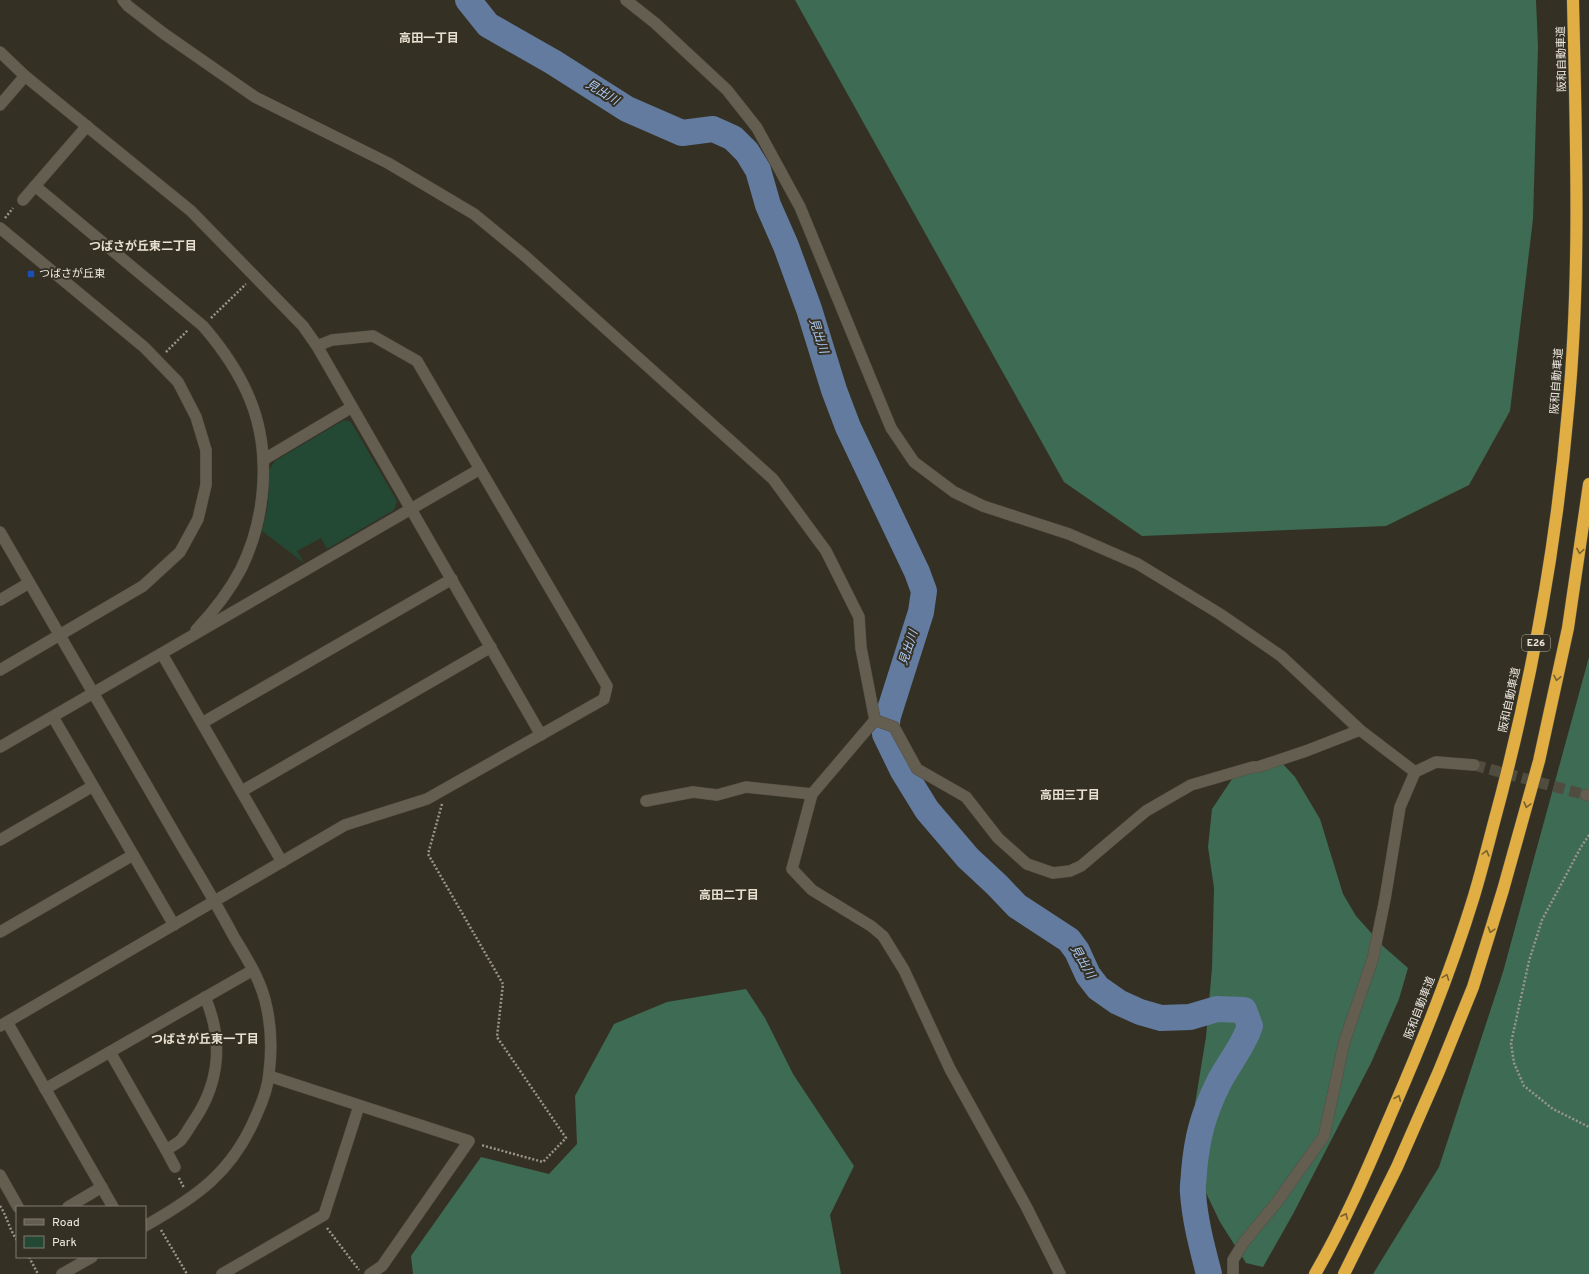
<svg xmlns="http://www.w3.org/2000/svg" width="1589" height="1274" font-family="Overpass,'Noto Sans JP',sans-serif">
<rect width="100%" height="100%" fill="#353024"/>
<polygon fill="#234834" points="344,420 351,422 397,501 394,510 327,549 321,538 297,551 304,563 262,531 267,510 269,485 269,470 275,461"/>
<g fill="#3e6b53">
<polygon points="795,0 1536,0 1538,47 1533,219 1510,411 1469,485 1386,526 1142,536 1064,482"/>
<polygon points="1589,657 1589,1274 1373,1274 1439,1167 1503,972"/>
<polygon points="1282,763 1295,777 1320,819 1343,894 1356,916 1384,947 1408,968 1399,999 1371,1063 1293,1214 1263,1267 1246,1263 1220,1222 1195,1170 1195,1104 1206,1037 1212,968 1214,888 1208,847 1212,809 1232,779 1254,765"/>
<polygon points="746,989 765,1018 793,1074 854,1166 830,1215 841,1274 413,1274 411,1256 481,1157 549,1174 577,1144 575,1096 614,1024 667,1002"/>
</g>
<g fill="none" stroke-linecap="round" stroke-linejoin="round">
<path stroke="#627b9f" stroke-width="26" d="M468 0 488 25 553 62 627 109 682 133 713 129 733 138 747 152 758 170 768 205 786 246 809 309 834 390 848 427 917 572 924 591 921 612 888 716 885 734 903 771 927 810 968 858 997 885 1017 906 1069 940 1077 951 1088 975 1098 988 1118 1002 1140 1012 1161 1018 1190 1017 1217 1009 1244 1010 1250 1026C1243 1047 1228 1064 1218 1084 1203 1115 1197 1137 1194 1172 1194 1179 1192 1186 1193 1193 1195 1221 1202 1247 1209 1274"/>
<polyline stroke="#514c40" stroke-width="11" stroke-dasharray="11 5.5" stroke-linecap="butt" points="1474,765 1586,795"/>
<defs>
<g id="minor">
<polyline points="123,0 128,6 163,33 255,97 388,163 474,214 525,256 773,479 826,551 859,617 861,648 875,720"/>
<polyline points="626,0 655,23 727,90 757,128 800,207 891,428 914,462 954,492 983,506 1069,534 1138,564 1220,614 1281,656 1360,730 1415,772"/>
<polyline points="0,52 25,76 191,211 303,326 317,346 541,735"/>
<polyline points="0,105 25,76"/>
<path d="M87 126 35 186 203 326C222 348 238 371 249 397 272 451 266 518 241 569 229 592 213 612 196 630"/>
<polyline points="23,200 35,186"/>
<polyline points="317,346 332,340 373,336 417,361 480,469"/>
<polyline points="263,460 352,407"/>
<path d="M0 532C61 637 122 743 183 848 201 878 218 907 234 937 246 957 259 977 265 1000 271 1023 272 1050 269 1073 268 1088 262 1103 256 1116 232 1173 196 1197 145 1226"/>
<polyline points="0,600 29,583"/>
<polyline points="162,654 282,862"/>
<polyline points="53,717 174,925"/>
<polyline points="875,720 812,794 792,869 812,890 871,926 883,936 904,970 950,1069 1027,1208 1060,1274"/>
<polyline points="875,720 894,727 917,769 966,797 998,838 1027,864 1053,873 1070,871 1081,866 1146,811 1191,785 1253,767 1258,767 1306,751 1360,730"/>
<polyline points="202,723 452,579"/>
<polyline points="0,747 480,469 607,686 604,699 427,799 345,825 0,1026"/>
<polyline points="242,791 491,647"/>
<polyline points="1586,795 1589,795"/>
<polyline points="646,801 693,792 717,795 746,787 812,794"/>
<polyline points="0,840 93,786"/>
<polyline points="0,932 133,855"/>
<polyline points="7,1022 113,1207"/>
<path d="M110 1052 166 1150C170 1147 177 1144 181 1140 186 1134 190 1126 195 1119 220 1081 223 1039 205 997"/>
<polyline points="269,1076 469,1141 382,1266 370,1274"/>
<polyline points="45,1089 253,970"/>
<polyline points="166,1150 175,1167"/>
<polyline points="0,1175 18,1207"/>
<polyline points="68,1207 102,1187"/>
<polyline points="62,1274 92,1257"/>
<polyline points="222,1274 324,1215 359,1106"/>
<polyline points="1233,1274 1233,1260 1244,1242 1277,1202 1324,1136 1344,1043 1373,958 1385,899 1400,807 1415,772 1436,762 1474,765"/>
</g>
<polyline id="tertiary" points="0,228 144,347 178,382 196,417 206,450 206,485 198,519 180,552 143,586 0,670"/>
<g id="motorway">
<path d="M1315 1274C1346 1221 1370 1163 1394 1107 1424 1038 1452 968 1474 896 1481 873 1487 849 1493 826 1530 690 1556 551 1568 410 1581 274 1576 137 1573 0"/>
<polyline points="1344,1274 1397,1167 1439,1071 1473,987 1503,890 1539,761 1568,628 1589,484"/>
</g>
</defs>
<use href="#minor" stroke="#534f44" stroke-width="12"/>
<use href="#tertiary" stroke="#534f44" stroke-width="12"/>
<use href="#motorway" stroke="#534f44" stroke-width="13"/>
<g stroke="#99958b" stroke-width="2.5" stroke-dasharray="2 2" stroke-linecap="butt">
<polyline points="5,218 13,208"/>
<polyline points="211,318 246,284"/>
<polyline points="166,352 188,330"/>
<polyline points="442,804 428,854 503,984 497,1037 566,1138 543,1162 481,1145"/>
<polyline points="1589,835 1581,847 1542,920 1529,961 1511,1043 1514,1063 1524,1086 1553,1109 1589,1127"/>
<polyline points="179,1178 184,1188"/>
<path d="M0 1206C7 1216 9 1229 17 1240"/>
<polyline points="327,1228 359,1270"/>
<polyline points="161,1230 187,1274"/>
<polyline points="29,1257 38,1274"/>
</g>
<use href="#minor" stroke="#645e51" stroke-width="11"/>
<use href="#tertiary" stroke="#645e51" stroke-width="11"/>
<use href="#motorway" stroke="#e1ae43" stroke-width="12"/>
</g>
<defs><path id="oneway-chevron" d="M-2-3.5L2.5 0L-2 3.5" fill="none" stroke-width="1.6" stroke-linecap="round" stroke-linejoin="round"/></defs>
<g stroke="#7a6230">
<use href="#oneway-chevron" transform="translate(1580 551) rotate(99)"/>
<use href="#oneway-chevron" transform="translate(1557 678) rotate(102)"/>
<use href="#oneway-chevron" transform="translate(1527 805) rotate(105)"/>
<use href="#oneway-chevron" transform="translate(1486 853) rotate(-75)"/>
<use href="#oneway-chevron" transform="translate(1491 930) rotate(107)"/>
<use href="#oneway-chevron" transform="translate(1446 977) rotate(-70)"/>
<use href="#oneway-chevron" transform="translate(1398 1098) rotate(-67)"/>
<use href="#oneway-chevron" transform="translate(1345 1216) rotate(-65)"/>
</g>
<rect fill="#1a4fb4" stroke="#353024" stroke-width="1.5" x="27" y="270" width="8" height="8" rx="2"/>
<g text-anchor="middle" dominant-baseline="central" stroke-width="4" stroke-linejoin="round" paint-order="stroke">
<rect fill="#353024" stroke="#b6b2a9" stroke-width="1" x="1522" y="635" width="28" height="16" rx="3"/>
<g font-size="10" font-weight="bold" fill="#eeeae2">
<text x="1536" y="643">E26</text>
</g>
<g font-size="11" fill="#eeeae2" stroke="#353024">
<text transform="translate(1562 59) rotate(-91)">阪和自動車道</text>
<text transform="translate(1557 381) rotate(-86)">阪和自動車道</text>
<text transform="translate(1510 700) rotate(-78)">阪和自動車道</text>
<text transform="translate(1420 1008) rotate(-69)">阪和自動車道</text>
</g>
<g font-size="11" fill="#eeeae2" stroke="#353024" text-anchor="start">
<text x="39" y="274">つばさが丘東</text>
</g>
<g font-size="12" font-weight="bold" fill="#e7e0d0" stroke="#353024">
<text x="429" y="39">高田一丁目</text>
<text x="143" y="247">つばさが丘東二丁目</text>
<text x="1070" y="796">高田三丁目</text>
<text x="729" y="896">高田二丁目</text>
<text x="205" y="1040">つばさが丘東一丁目</text>
</g>
<g font-size="12" font-style="italic" fill="#abccfa" stroke="#353024">
<text transform="translate(602 93) rotate(31)">見出川</text>
<text transform="translate(818 336) rotate(72)">見出川</text>
<text transform="translate(909 648) rotate(-72)">見出川</text>
<text transform="translate(1082 962) rotate(60)">見出川</text>
</g>
</g>
<rect x="16" y="1206" width="130" height="52" fill="#353024" stroke="#7f7a70"/>
<rect x="24" y="1219" width="20" height="6" fill="#645e51" stroke="#7f7a70"/>
<text x="52" y="1226" font-size="12" fill="#eeeae2">Road</text>
<rect x="24" y="1236" width="20" height="12" fill="#234834" stroke="#7f7a70"/>
<text x="52" y="1246" font-size="12" fill="#eeeae2">Park</text>
</svg>
